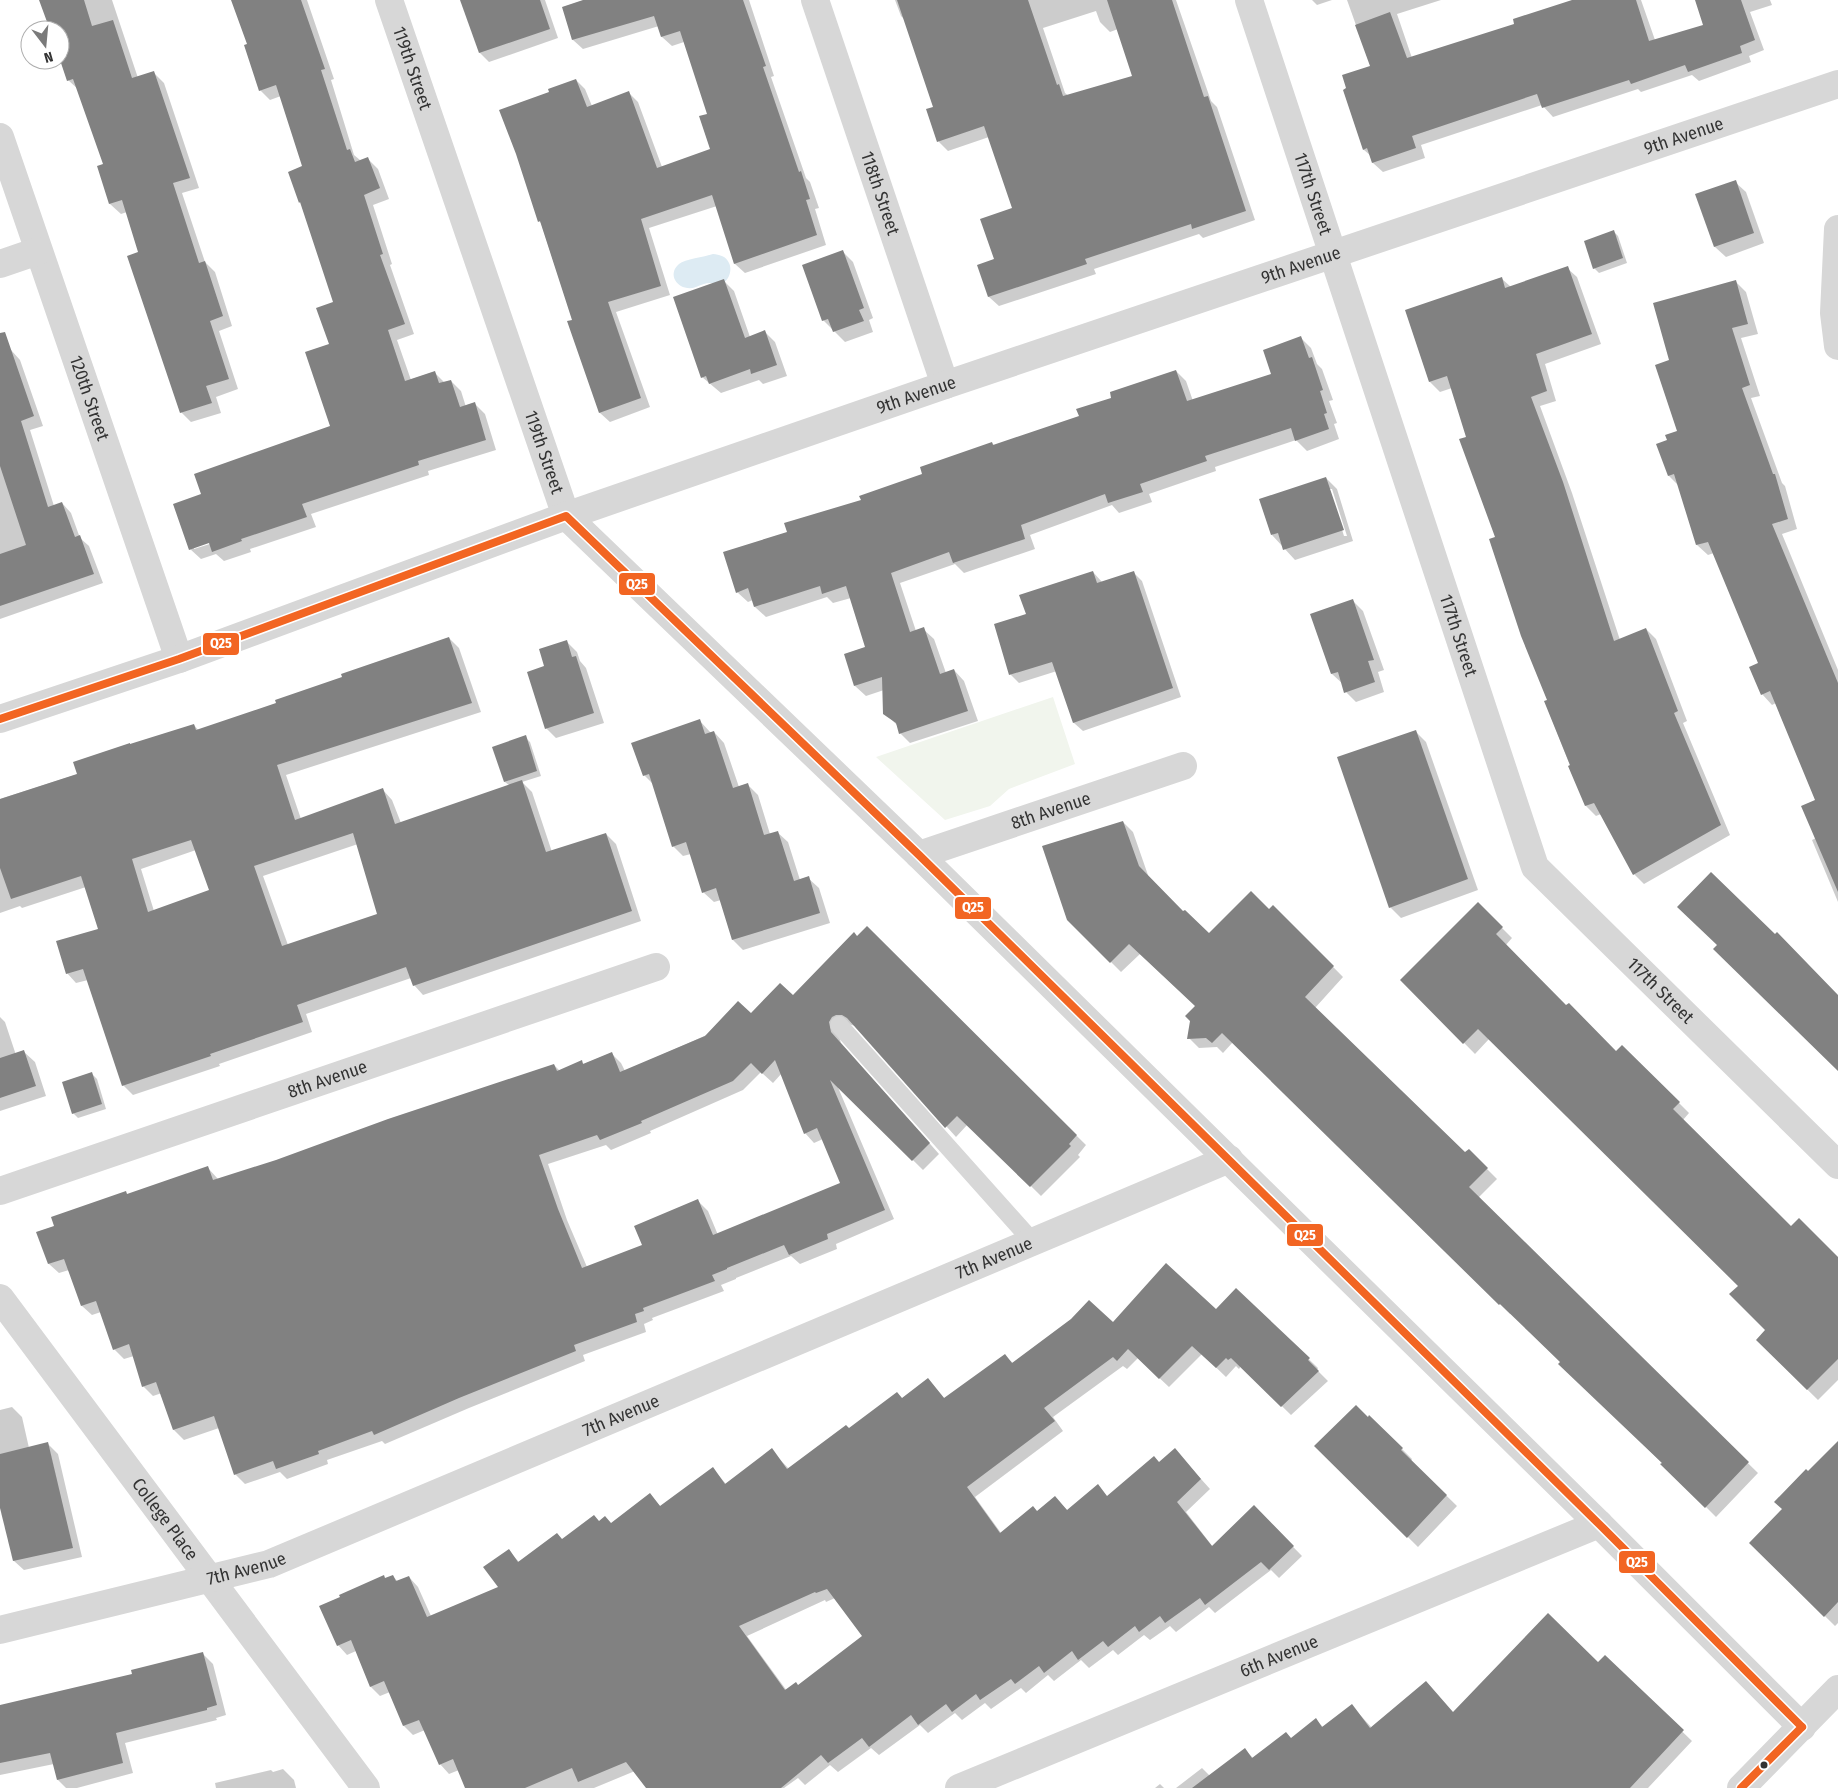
<svg xmlns="http://www.w3.org/2000/svg" width="1838" height="1788" font-family="'Fira Sans Condensed',sans-serif">
<rect width="100%" height="100%" fill="#fff"/>
<polygon fill="#f1f5ed" points="1053,697 1075,764 1009,789 990,806 945,820 876,757"/>
<path fill="#ddebf3" d="M713 254C720 255 726 256 729 263 733 271 728 283 719 285 716 285 714 284 711 283 705 283 701 285 696 287 681 293 665 276 679 264 685 259 704 257 713 254Z"/>
<g fill="#0003" fill-rule="evenodd">
<polygon points="41,0 112,0 138,78 154,73 164,83 199,188 182,193 205,262 215,272 232,326 219,331 238,389 216,397 221,413 191,422 181,412 140,253 127,212 121,214 110,204 99,167 105,165 79,90 68,80 60,56 60,30 51,30"/>
<path d="M232 0H307L334 79 331 80 354 155 360 160 368 159 378 169 389 199 373 205 392 264 390 265 414 334 397 340 411 380 435 373 445 383 451 381 461 391 466 407 475 404 485 414 496 450 428 471 429 475 311 514 316 527 250 549 251 552 224 561 216 554 201 559 190 549 203 495 332 427 330 345 335 303 302 204 289 172 304 167 281 96 270 100 260 90 249 45ZM215 539 216 542 194 549V547Z"/>
<polygon points="462,0 545,0 558,38 489,62 480,53"/>
<polygon points="587,0 749,0 774,76 771,77 806,178 810,182 819,208 815,209 826,245 745,273 735,264 717,206 649,228 670,295 616,312 650,407 610,422 600,413 568,322 573,321 541,223 539,221 551,93 576,80 585,89 592,106 629,93 638,102 662,167 711,150 709,114 684,42 672,46 662,37 659,26 583,49 573,40 563,8"/>
<path d="M895 0H1176L1211 101 1217 107 1255 220 1203 238 1199 234 1094 269 1096 274 999 306 989 297 978 266 995 259 1013 209 989 137 948 151 939 142 927 110 935 107 905 20 901 16ZM1096 11 1100 22 1110 32 1118 29 1134 77 1069 96 1065 93 1043 28Z"/>
<polygon points="1312,0 1332,0 1317,5"/>
<polygon points="1347,0 1441,0 1397,14 1412,58 1509,27 1576,0 1641,0 1655,40 1705,26 1696,0 1770,0 1772,5 1750,12 1764,50 1749,56 1751,62 1699,81 1692,75 1641,92 1638,89 1553,117 1542,105 1421,145 1425,158 1383,172 1373,163 1371,156 1364,150 1344,91 1371,67"/>
<polygon points="1735,182 1746,192 1764,243 1726,257 1715,247 1697,195"/>
<polygon points="1613,231 1618,236 1627,263 1599,273 1594,268"/>
<polygon points="843,252 853,262 873,318 869,320 873,332 845,342 823,320"/>
<polygon points="1567,268 1577,277 1601,344 1545,364 1556,401 1540,406 1572,493 1620,640 1646,629 1656,639 1687,721 1683,723 1730,835 1644,884 1634,874 1601,814 1596,816 1586,806 1545,702 1548,701 1497,538 1452,388 1440,392 1430,382 1406,311 1501,278 1511,287"/>
<polygon points="724,281 734,291 750,337 765,332 775,342 787,376 763,384 759,380 721,393 702,377"/>
<polygon points="1736,282 1746,292 1758,334 1741,338 1760,396 1751,398 1782,483 1785,486 1797,529 1782,534 1838,670 1838,902 1812,840 1816,838 1816,801 1776,703 1772,705 1762,694 1759,664 1714,553 1708,555 1697,545 1679,486 1669,476 1668,441 1678,431 1671,361"/>
<polygon points="1301,338 1311,348 1317,364 1322,369 1333,400 1329,401 1337,423 1334,424 1339,439 1307,451 1296,440 1215,467 1216,471 1149,494 1152,502 1119,513 1112,505 1030,535 1035,549 964,573 955,564 900,583 916,631 923,629 934,639 946,673 954,670 964,681 978,721 910,743 900,733 898,726 885,713 884,690 866,696 855,686 866,648 851,598 833,603 827,597 766,617 755,607 753,600 748,602 737,592 788,533 924,475 992,443 995,446 1080,417 1113,398 1176,371 1186,381 1193,401 1273,374"/>
<polygon points="11,350 20,360 43,426 30,430 54,506 62,503 71,513 80,538 89,546 103,583 0,619 0,354"/>
<path d="M1326 478 1337 489 1353 541 1295 560 1272 535ZM1329 489H1332L1347 536H1344Z"/>
<polygon points="1093,572 1102,582 1133,572 1142,581 1181,697 1083,731 1074,723 1057,671 1019,683 1010,674 1027,615"/>
<polygon points="1353,601 1363,611 1384,670 1378,672 1384,692 1356,702 1346,692 1343,684 1332,674 1311,615"/>
<path d="M449 638 459 648 481 712 286 775 301 819 383 790 392 800 401 823 510 786 505 782 525 737 530 742 541 776 522 782 532 792 552 852 606 834 616 844 641 921 423 995 414 985 411 978 306 1014 312 1032 219 1064 220 1066 133 1095 123 1085 88 980 76 983 67 973 99 930 86 887 22 908 20 906 0 913V799L78 774 131 745 194 725 199 731 277 704ZM358 844 379 915 288 945 263 876ZM196 850 210 891 154 911 141 869Z"/>
<polygon points="566,641 577,652 580,661 586,668 604,723 556,738 546,728"/>
<polygon points="699,720 711,733 714,732 724,743 739,787 748,785 758,795 770,834 777,832 788,842 800,880 808,878 819,888 830,923 743,950 733,940 721,900 714,902 703,892 691,854 683,856 673,846 654,785 644,775"/>
<polygon points="1415,731 1426,742 1478,890 1401,918 1390,907"/>
<polygon points="1123,822 1133,832 1149,878 1184,913 1209,935 1269,910 1273,906 1343,977 1315,1008 1465,1154 1469,1151 1497,1179 1478,1198 1758,1473 1716,1517 1561,1362 1511,1313 1510,1314 1233,1042 1223,1053 1217,1047 1199,1048 1189,1038 1196,1006 1140,954 1121,972 1068,919"/>
<polygon points="1478,904 1512,938 1505,946 1566,1007 1616,1052 1622,1046 1689,1113 1683,1120 1791,1228 1838,1258 1838,1380 1818,1400 1757,1340 1767,1330 1739,1286 1489,1039 1475,1054 1402,980"/>
<path d="M867 928 1086 1145 1078 1155 1080 1157 1041 1196 968 1124 956 1137 856 1026 847 1024 838 1033 841 1043 939 1154 923 1170 837 1085 894 1219 836 1244 837 1249 800 1264 791 1256 736 1278V1279L721 1285 724 1291 652 1318 653 1320 644 1324 646 1332 583 1355 585 1361 469 1408 385 1444 382 1441 327 1460 328 1464 287 1479 280 1472 245 1484 235 1474 219 1428 184 1440 174 1430 162 1393 153 1396 143 1386 134 1356 124 1359 114 1349 101 1312 92 1315 82 1306 69 1270 59 1273 49 1264 55 1227 128 1195 208 1168 218 1179 276 1161 554 1065 560 1071 581 1062 584 1064 611 1053 621 1063 625 1071 793 997ZM761 1072 773 1083 782 1073 805 1133 814 1143 823 1139 842 1184 718 1235 708 1211 698 1201 643 1246 587 1267 567 1220 548 1164 606 1145 611 1150 651 1133 650 1131 743 1090Z"/>
<polygon points="0,1017 5,1022 16,1055 24,1052 35,1062 46,1096 0,1111"/>
<polygon points="92,1074 97,1079 106,1109 78,1118 73,1113"/>
<path d="M1237 1290 1318 1368 1317 1370 1328 1381 1291 1415 1241 1366 1239 1369 1236 1366 1226 1377 1202 1354 1169 1387 1138 1358 1127 1369 1123 1366 1053 1417 1063 1431 975 1497 1001 1533 1038 1512 1055 1498 1068 1511 1108 1497 1160 1463 1175 1450 1210 1489 1186 1512 1213 1547 1254 1507 1302 1556 1279 1578 1271 1570 1215 1613 1209 1607 1176 1632 1170 1626 1150 1640 1144 1635 1118 1655 1113 1650 1089 1668 1081 1660 1054 1681 1048 1675 1026 1693 1021 1688 991 1709 985 1703 962 1720 955 1713 928 1733 920 1725 879 1755 871 1748 838 1772 830 1765 805 1785 798 1778 784 1788H647L635 1771 594 1788H466L459 1770 449 1774 440 1764 425 1730 413 1735 404 1726 390 1692 380 1696 371 1687 356 1651 347 1655 338 1645 386 1579 393 1576 398 1582 409 1577 418 1587 431 1616 500 1588 509 1551 519 1562 599 1523 612 1524 650 1495 661 1507 713 1469 726 1484 771 1450 789 1469 849 1430 903 1399 928 1379 945 1399 1005 1356 1013 1363 1113 1324 1216 1311ZM835 1598 864 1636 798 1686 787 1691 747 1636 825 1600 826 1602Z"/>
<polygon points="12,1407 22,1417 29,1448 48,1444 58,1454 82,1557 24,1570 14,1561 0,1502 0,1410"/>
<polygon points="1838,1443 1838,1623 1835,1626 1751,1543 1784,1510 1808,1473"/>
<polygon points="1316,1446 1402,1449 1412,1459 1411,1461 1457,1506 1418,1547"/>
<polygon points="203,1654 213,1664 226,1715 216,1718 217,1720 125,1743 133,1773 77,1788 66,1788 58,1780 54,1764 0,1775 0,1707 134,1675"/>
<polygon points="1605,1657 1692,1741 1648,1788 1176,1788 1202,1768 1210,1776 1245,1750 1253,1758 1292,1739 1316,1720 1323,1727 1352,1706 1372,1728 1453,1713 1598,1664"/>
<polygon points="283,1769 294,1780 296,1788 216,1788 215,1783 271,1770 273,1772"/>
<polygon points="1160,1784 1164,1788 1155,1788"/>
</g>
<g fill="#818181" fill-rule="evenodd">
<polygon points="39,0 84,0 92,26 113,20 132,78 154,71 190,178 173,183 199,263 205,261 223,316 210,321 229,379 206,386 212,403 180,413 127,256 138,252 122,200 109,204 97,166 103,164 73,79 67,81 60,60 60,30 50,30"/>
<polygon points="231,0 301,0 325,69 321,70 347,150 350,149 355,162 368,157 380,188 364,195 383,254 380,255 405,324 388,330 405,381 435,371 439,383 451,380 460,407 475,402 486,440 418,461 419,465 302,504 307,517 241,539 242,541 212,552 209,543 189,550 173,504 201,494 194,474 330,426 305,352 329,344 316,308 333,302 300,202 299,203 288,172 302,166 276,85 259,91 244,45 247,44"/>
<polygon points="460,0 540,0 550,29 479,53"/>
<polygon points="583,0 743,0 766,66 763,67 799,172 801,171 810,199 806,200 817,235 734,264 712,195 641,219 661,286 608,302 641,398 599,413 567,321 572,320 540,221 538,222 516,154 499,110 549,92 548,89 576,79 587,107 629,91 657,168 710,149 699,116 707,114 680,31 661,37 654,16 572,40 562,7"/>
<polygon points="897,0 1028,0 1057,85 1059,84 1063,96 1132,76 1107,0 1172,0 1204,97 1208,96 1246,211 1192,229 1191,224 1085,259 1087,264 988,297 977,265 994,259 980,219 1012,208 984,126 937,142 926,109 933,107"/>
<polygon points="1572,0 1636,0 1649,41 1703,25 1695,0 1741,0 1755,40 1740,46 1742,53 1688,72 1685,65 1631,84 1629,80 1542,108 1537,94 1412,136 1416,148 1372,163 1367,148 1363,150 1343,90 1346,88 1342,75 1370,66 1355,25 1390,12 1407,58 1514,24 1513,19"/>
<polygon points="1736,180 1754,233 1714,247 1695,194"/>
<polygon points="1614,230 1623,258 1593,269 1584,241"/>
<polygon points="843,250 864,308 859,310 864,321 833,332 828,319 822,321 802,265"/>
<polygon points="1568,266 1592,334 1536,354 1547,391 1531,397 1563,482 1614,641 1646,628 1678,711 1674,713 1721,825 1633,875 1594,803 1585,806 1568,766 1570,765 1544,701 1547,700 1521,636 1489,539 1495,537 1459,439 1466,437 1447,376 1429,382 1405,310 1502,277 1505,288"/>
<polygon points="724,279 745,338 765,330 777,365 751,374 750,369 709,384 706,376 701,378 673,297"/>
<polygon points="1736,280 1748,324 1732,328 1750,385 1742,388 1773,474 1775,474 1788,519 1772,524 1838,683 1838,892 1801,806 1815,800 1770,691 1761,695 1749,667 1758,663 1708,542 1696,545 1674,474 1668,476 1656,444 1667,440 1665,435 1677,431 1655,365 1669,360 1653,303"/>
<polygon points="5,332 34,416 21,421 48,507 62,502 75,537 80,535 94,574 0,606 0,554 26,545 0,466 0,333"/>
<polygon points="1301,336 1309,358 1312,357 1323,390 1320,391 1327,413 1324,414 1329,429 1295,441 1291,428 1205,456 1207,461 1140,484 1143,492 1108,503 1105,494 1021,525 1025,539 953,563 949,552 891,573 910,632 924,627 940,674 954,669 968,711 899,734 896,723 883,714 882,677 854,686 844,654 865,647 846,586 822,594 820,586 754,607 748,588 736,593 723,552 787,532 784,523 861,500 859,496 922,474 920,467 992,442 993,445 1079,416 1076,409 1111,398 1110,392 1176,370 1187,401 1271,374 1263,350"/>
<polygon points="1326,477 1344,530 1283,550 1278,533 1271,535 1259,499"/>
<polygon points="1093,571 1097,583 1134,571 1173,688 1073,723 1052,662 1009,675 994,624 1026,614 1019,595"/>
<polygon points="1353,599 1374,660 1368,661 1375,682 1344,693 1338,672 1331,674 1310,614"/>
<path d="M449 637 472 703 277 765 295 820 383 788 395 824 522 780 546 852 606 833 632 911 413 986 406 967 297 1005 303 1022 210 1054 211 1056 122 1086 83 969 66 974 56 941 98 929 81 876 11 899 0 868V799L77 774 73 762 130 743V744L194 724 196 730 276 703 275 700 342 677 341 674ZM353 833 377 914 282 946 254 866ZM191 840 209 890 148 912 132 859Z"/>
<polygon points="567,640 572,657 576,656 594,713 545,729 527,672 544,666 539,649"/>
<polygon points="700,719 705,734 714,731 733,788 748,783 764,835 778,831 794,881 809,876 820,913 732,940 716,888 702,893 686,842 672,847 649,774 643,776 631,743"/>
<polygon points="1416,730 1468,879 1389,908 1337,757"/>
<polygon points="526,735 537,771 504,782 492,747"/>
<polygon points="1123,821 1139,866 1183,911 1185,910 1209,933 1251,891 1269,909 1273,905 1334,966 1305,997 1465,1152 1469,1149 1488,1168 1469,1187 1749,1462 1705,1508 1660,1464 1662,1463 1558,1364 1560,1362 1529,1332 1500,1304 1499,1305 1222,1033 1212,1043 1206,1038 1187,1039 1190,1021 1185,1016 1195,1006 1129,944 1110,963 1067,920 1042,846"/>
<polygon points="1711,872 1775,934 1777,932 1838,995 1838,1071 1713,949 1717,945 1677,907"/>
<polygon points="1478,902 1503,927 1496,934 1566,1005 1569,1003 1616,1051 1622,1045 1680,1102 1673,1109 1791,1226 1799,1218 1838,1257 1838,1359 1807,1390 1756,1340 1765,1330 1729,1294 1738,1286 1478,1029 1463,1044 1400,980"/>
<path d="M867 926 1077 1135 1069 1144 1071 1146 1030 1187 957 1116 945 1128 847 1018 842 1015H836L832 1017 829 1022 831 1032 930 1143 912 1161 830 1080 885 1210 827 1234 828 1239 789 1255 784 1245 727 1268V1269L712 1275 715 1281 643 1308 644 1311 635 1314 637 1322 574 1345 576 1351 459 1398 374 1435 372 1431 318 1451 319 1454 276 1469 273 1461 234 1475 214 1416 173 1430 156 1382 142 1387 129 1344 113 1350 96 1301 81 1306 64 1259 48 1264 36 1232 54 1226 51 1217 126 1191 127 1194 208 1166 213 1180 276 1160 388 1119 554 1064 557 1071 582 1060 583 1064 612 1052 620 1072 705 1036 738 1001 751 1013 780 983 793 995 854 932 857 936ZM775 1060 804 1134 817 1128 840 1183 713 1235 698 1199 634 1226 642 1245 582 1268 558 1209 539 1155 597 1135 600 1140 642 1123 641 1121 733 1081 751 1063 762 1074Z"/>
<polygon points="24,1050 36,1086 0,1098 0,1058"/>
<polygon points="92,1072 102,1104 72,1114 62,1082"/>
<path d="M1166 1263 1216 1309 1236 1288 1310 1358 1308 1360 1319 1371 1281 1407 1231 1358 1228 1360 1226 1358 1216 1368 1192 1346 1159 1379 1128 1349 1117 1361 1113 1357 1044 1408 1055 1421 967 1487 1000 1533 1033 1506 1037 1511 1055 1496 1067 1510 1098 1484 1107 1496 1154 1456 1159 1462 1175 1448 1201 1479 1177 1502 1212 1546 1254 1505 1294 1546 1269 1570 1261 1562 1205 1605 1200 1598 1165 1623 1160 1616 1139 1632 1135 1626 1108 1647 1103 1641 1078 1660 1072 1651 1044 1673 1039 1666 1015 1684 1011 1679 980 1700 976 1694 952 1712 946 1704 918 1725 911 1715 869 1747 862 1738 828 1763 821 1755 781 1788H646L626 1762 578 1782 572 1768 525 1788H465L453 1759 439 1765 419 1720 403 1726 384 1681 370 1687 351 1640 337 1646 319 1606 340 1597 339 1595 384 1575 385 1578 393 1575 396 1581 409 1576 427 1617 498 1587 483 1567 509 1549 518 1562 557 1533 562 1539 594 1515 599 1521 605 1516 611 1523 650 1493 660 1506 713 1467 725 1484 772 1448 787 1469 846 1425 849 1428 897 1392 902 1398 928 1378 944 1398 1005 1354 1012 1363 1071 1319 1089 1300 1113 1322ZM827 1589 862 1636 798 1685 796 1682 785 1690 739 1626 815 1592 816 1593Z"/>
<polygon points="1356,1405 1368,1417 1369,1415 1403,1448 1401,1450 1447,1495 1407,1538 1314,1446"/>
<polygon points="1838,1441 1838,1602 1824,1617 1749,1543 1782,1509 1774,1502 1806,1469 1808,1471"/>
<polygon points="48,1442 73,1548 13,1561 0,1508 0,1454"/>
<polygon points="1548,1613 1598,1662 1605,1655 1684,1730 1630,1788 1192,1788 1245,1748 1252,1758 1286,1732 1291,1738 1316,1718 1322,1727 1352,1704 1370,1728 1426,1681 1453,1712"/>
<polygon points="203,1652 217,1705 207,1708 207,1710 116,1733 123,1763 57,1780 50,1753 0,1763 0,1705 132,1674 131,1670"/>
</g>
<g fill="none" stroke-linecap="round" stroke-linejoin="round">
<polyline stroke="#d7d7d7" stroke-width="18" points="839,1025 1033,1242"/>
<g stroke="#d7d7d7" stroke-width="28">
<path id="s1" d="M389 0 566 516 919 855 1599 1524 1802 1727"/>
<path id="s2" d="M815 0 945 385"/>
<path id="s3" d="M1249 0 1535 867 1838 1165"/>
<path id="s4" d="M0 137 179 659"/>
<polyline points="1838,229 1834,313 1838,346"/>
<polyline points="0,264 38,251"/>
<path id="s5" d="M0 719 179 659 566 516 945 385 1838 84"/>
<path id="s6" d="M919 855 1183 766"/>
<path id="s7" d="M0 1191 656 967"/>
<path id="s8" d="M0 1298 366 1788"/>
<path id="s9" d="M0 1630 269 1564 1229 1159"/>
<path id="s10" d="M959 1788 1599 1524"/>
<polyline points="1741,1788 1838,1689"/>
</g>
<defs>
<g id="bus-1">
<polyline points="0,719 179,659 566,516 919,855 1599,1524 1802,1727"/>
<polyline points="1741,1788 1802,1727"/>
</g>
</defs>
<use href="#bus-1" stroke="#fff" stroke-width="11"/>
<use href="#bus-1" stroke="#f26522" stroke-width="8"/>
</g>
<circle fill="#333" stroke="#fff" stroke-width="2" cx="1764" cy="1765" r="4.5"/>
<g text-anchor="middle" dominant-baseline="central" stroke-width="5" stroke-linejoin="round" paint-order="stroke">
<g font-size="18" fill="#333" stroke="#fff">
<text stroke="none"><textPath href="#s1" startOffset="72">119th Street</textPath></text>
<text stroke="none"><textPath href="#s5" startOffset="1782">9th Avenue</textPath></text>
<text stroke="none"><textPath href="#s2" startOffset="204">118th Street</textPath></text>
<text stroke="none"><textPath href="#s3" startOffset="204">117th Street</textPath></text>
<text stroke="none"><textPath href="#s5" startOffset="1378">9th Avenue</textPath></text>
<text stroke="none"><textPath href="#s5" startOffset="972">9th Avenue</textPath></text>
<text stroke="none"><textPath href="#s4" startOffset="276">120th Street</textPath></text>
<text stroke="none"><textPath href="#s1" startOffset="478">119th Street</textPath></text>
<text stroke="none"><textPath href="#s3" startOffset="669">117th Street</textPath></text>
<text stroke="none"><textPath href="#s6" startOffset="139">8th Avenue</textPath></text>
<text stroke="none"><textPath href="#s3" startOffset="1089">117th Street</textPath></text>
<text stroke="none"><textPath href="#s7" startOffset="346">8th Avenue</textPath></text>
<text stroke="none"><textPath href="#s9" startOffset="1064">7th Avenue</textPath></text>
<text stroke="none"><textPath href="#s9" startOffset="659">7th Avenue</textPath></text>
<text stroke="none"><textPath href="#s8" startOffset="276">College Place</textPath></text>
<text stroke="none"><textPath href="#s9" startOffset="254">7th Avenue</textPath></text>
<text stroke="none"><textPath href="#s10" startOffset="346">6th Avenue</textPath></text>
</g>
</g>
<g stroke="#fff" stroke-width="2">
<rect x="618" y="572" width="38" height="24" rx="5" fill="#f26522"/>
<rect x="202" y="632" width="38" height="24" rx="5" fill="#f26522"/>
<rect x="954" y="896" width="38" height="24" rx="5" fill="#f26522"/>
<rect x="1286" y="1223" width="38" height="24" rx="5" fill="#f26522"/>
<rect x="1618" y="1550" width="38" height="24" rx="5" fill="#f26522"/>
</g>
<g font-size="14" text-anchor="middle" font-weight="bold" fill="#fff">
<text x="637" y="589">Q25</text>
<text x="221" y="648">Q25</text>
<text x="973" y="912">Q25</text>
<text x="1305" y="1240">Q25</text>
<text x="1637" y="1567">Q25</text>
</g>
<g transform="translate(45 45) rotate(164)"><circle r="24" fill="#ffffff" stroke="#adadad"/>
<path d="M0-4L9 19L0 12L-9 19Z" fill="#7a7a7a"/>
<text y="-8" font-size="14" font-weight="bold" text-anchor="middle" fill="#333333">N</text>
</g>
</svg>
